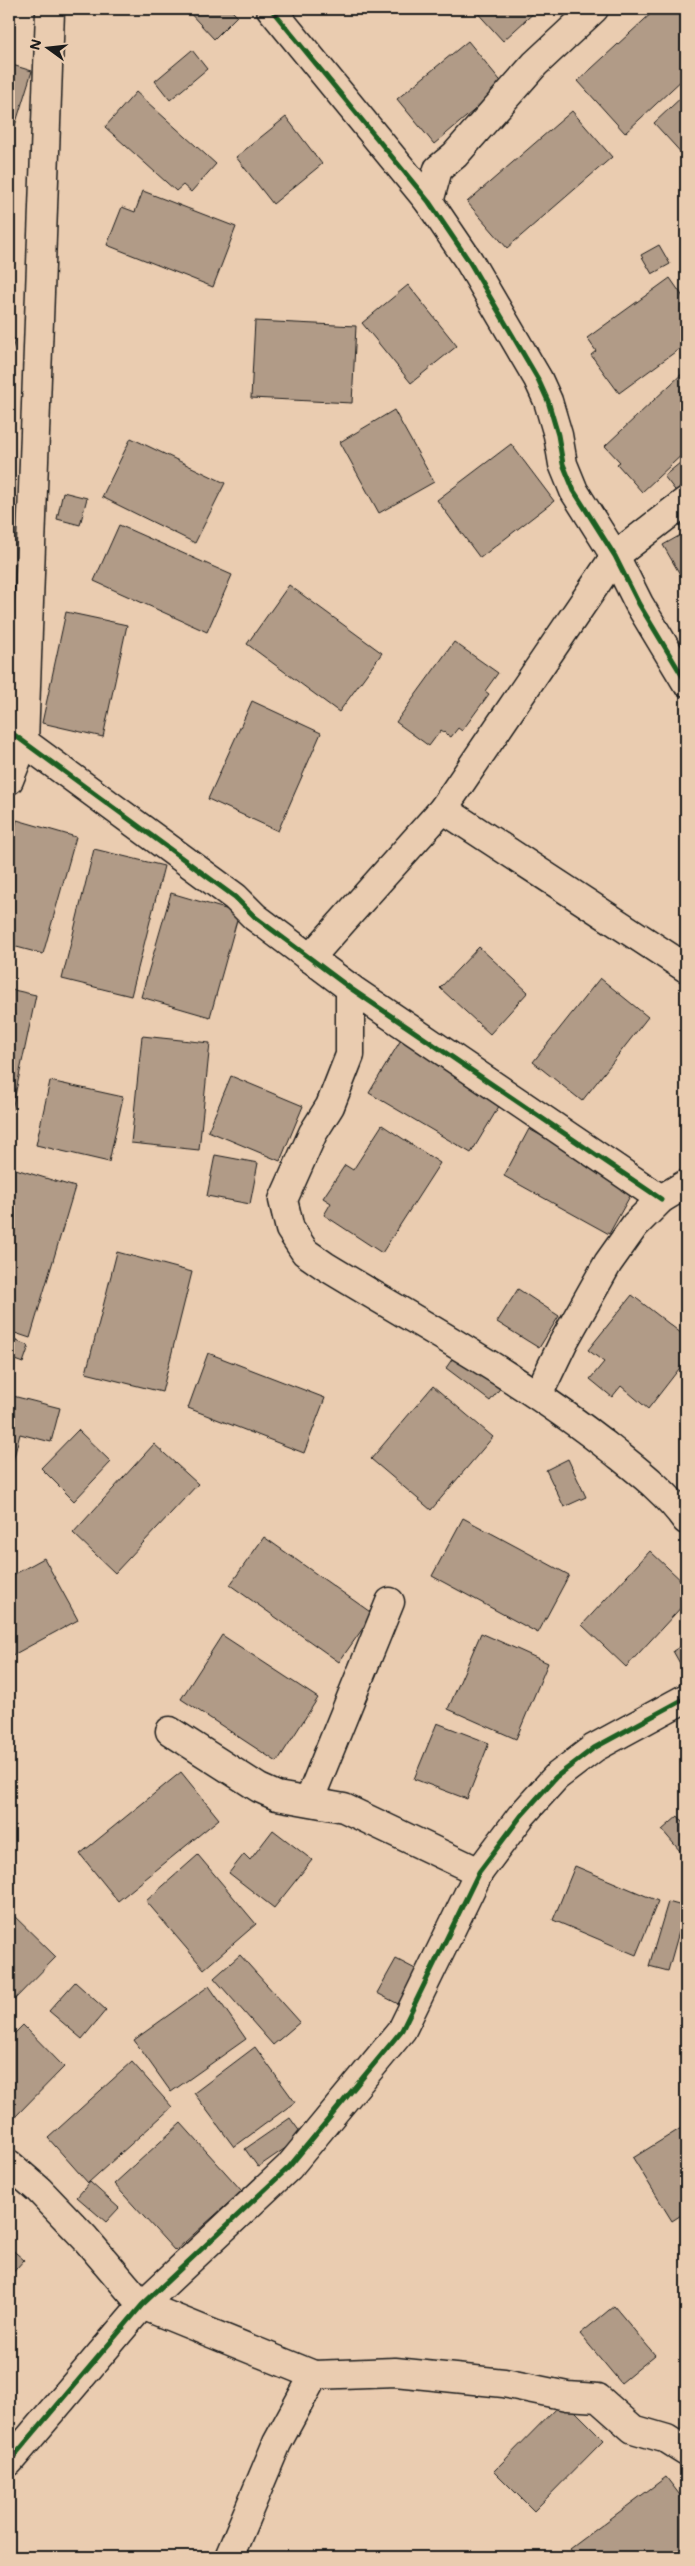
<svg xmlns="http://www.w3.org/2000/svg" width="695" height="2566" font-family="Mali,sans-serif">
<rect width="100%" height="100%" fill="#eaccb0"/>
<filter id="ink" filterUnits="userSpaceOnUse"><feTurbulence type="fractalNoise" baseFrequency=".02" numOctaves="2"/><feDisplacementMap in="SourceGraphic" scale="10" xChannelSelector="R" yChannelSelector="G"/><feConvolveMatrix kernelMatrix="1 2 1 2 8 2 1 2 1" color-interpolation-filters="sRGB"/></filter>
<g filter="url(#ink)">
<g fill="#b19b87" stroke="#1c1c1c">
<polygon points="186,9 230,9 237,16 214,39"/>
<polygon points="474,9 538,9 503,41"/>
<polygon points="656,9 677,9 686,19 686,76 625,133 578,81"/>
<polygon points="468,41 504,85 434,144 397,99"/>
<polygon points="192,50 207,69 170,100 155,81"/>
<polygon points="9,64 32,71 9,145"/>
<polygon points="136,92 216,164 191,192 183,185 176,191 105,127"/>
<polygon points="686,93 686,158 654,123"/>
<polygon points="572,111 612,157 507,248 467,202"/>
<polygon points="286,117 322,164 273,204 236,157"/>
<polygon points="143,191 236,227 213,287 107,245 122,207 135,212"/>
<polygon points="659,245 670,264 652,274 641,255"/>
<polygon points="9,254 14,255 9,275"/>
<polygon points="670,278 686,301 686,344 619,393 591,355 596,351 587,338"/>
<polygon points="408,285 457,346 411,383 362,323"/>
<polygon points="255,321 356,326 352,403 251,398"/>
<polygon points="9,337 15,339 9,361"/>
<polygon points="686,370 686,451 642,492 617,464 620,462 605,446"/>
<polygon points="394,410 434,482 379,513 340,442"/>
<polygon points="131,438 225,483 195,543 102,497"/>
<polygon points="511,444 554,501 480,558 437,500"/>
<polygon points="686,458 686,488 678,494 664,476"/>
<polygon points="63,492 87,498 80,525 57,519"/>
<polygon points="119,525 232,575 207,632 94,581"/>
<polygon points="686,532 686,582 685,583 663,545"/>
<polygon points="289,585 382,653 339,712 247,644"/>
<polygon points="9,586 26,590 9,668"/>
<polygon points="66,612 127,625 103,737 42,723"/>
<polygon points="454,642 498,673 485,691 489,694 462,731 458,728 451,737 441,730 429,746 396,722"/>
<polygon points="252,701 321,733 278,831 208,799"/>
<polygon points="17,820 76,837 43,954 9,945 9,849"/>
<polygon points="94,849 164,866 131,996 62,979"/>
<polygon points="171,893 239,913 210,1017 141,997"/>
<polygon points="479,947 528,992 490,1034 440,988"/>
<polygon points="600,978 648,1017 582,1101 533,1062"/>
<polygon points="9,989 36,995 12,1110 9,1109"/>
<polygon points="142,1036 210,1043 199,1150 131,1143"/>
<polygon points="402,1038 504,1098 471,1153 369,1093"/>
<polygon points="231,1076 303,1106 280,1161 208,1131"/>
<polygon points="50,1081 123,1097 109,1162 36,1145"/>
<polygon points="382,1125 440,1163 382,1253 324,1215 331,1203 323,1198 345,1165 353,1170"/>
<polygon points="529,1129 635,1187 609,1234 504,1176"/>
<polygon points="215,1155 258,1163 250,1204 207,1196"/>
<polygon points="9,1167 75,1187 30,1338 9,1331"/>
<polygon points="117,1252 192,1272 162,1392 86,1373"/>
<polygon points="518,1289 559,1316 539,1348 497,1322"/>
<polygon points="632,1295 686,1337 686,1360 648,1409 621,1386 612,1397 590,1379 604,1362 588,1350"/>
<polygon points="9,1338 29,1346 23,1363 9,1358"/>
<polygon points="457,1352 502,1386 490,1401 446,1368"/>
<polygon points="208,1353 325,1398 304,1453 188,1408"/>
<polygon points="433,1386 493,1437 431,1510 371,1459"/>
<polygon points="9,1395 60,1408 51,1442 20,1434 11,1468 9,1468"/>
<polygon points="78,1430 111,1462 74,1501 41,1468"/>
<polygon points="154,1444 198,1484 115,1573 73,1533"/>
<polygon points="568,1459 586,1497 564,1507 546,1470"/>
<polygon points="463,1518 569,1575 538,1633 432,1576"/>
<polygon points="264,1537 373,1614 339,1662 230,1585"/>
<polygon points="650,1551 686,1585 686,1602 626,1667 582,1625"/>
<polygon points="44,1558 78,1620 13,1655 9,1648 9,1567 13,1575"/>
<polygon points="481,1633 548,1663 516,1739 448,1709"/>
<polygon points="222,1635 318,1698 277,1762 181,1699"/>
<polygon points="686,1643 686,1674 673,1651"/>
<polygon points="437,1723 489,1743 467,1799 414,1779"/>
<polygon points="181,1772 219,1819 118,1901 80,1854"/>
<polygon points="678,1816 686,1826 686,1858 662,1830"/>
<polygon points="273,1830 312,1860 274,1908 229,1873 244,1854 250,1860"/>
<polygon points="198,1855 256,1924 204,1969 146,1901"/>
<polygon points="575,1866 658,1901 636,1955 553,1920"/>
<polygon points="668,1902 686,1907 668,1971 649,1966"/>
<polygon points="9,1911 56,1957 9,2005"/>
<polygon points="240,1955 300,2022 273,2045 214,1978"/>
<polygon points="396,1959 425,1974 406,2008 377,1993"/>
<polygon points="75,1982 106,2010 82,2039 49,2011"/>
<polygon points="209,1986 246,2039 171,2092 134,2040"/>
<polygon points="23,2025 64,2067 13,2119 9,2115 9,2039"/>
<polygon points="255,2047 295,2102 234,2147 194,2093"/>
<polygon points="132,2062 172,2107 88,2183 48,2138"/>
<polygon points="290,2118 303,2136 258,2167 245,2149"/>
<polygon points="181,2123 242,2191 175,2251 114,2184"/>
<polygon points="686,2125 686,2212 672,2221 633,2158"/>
<polygon points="90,2182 119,2208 106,2222 77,2197"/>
<polygon points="9,2247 24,2260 9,2277"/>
<polygon points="614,2306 655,2355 621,2383 580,2334"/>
<polygon points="564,2400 604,2440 534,2511 494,2471"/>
<polygon points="666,2477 686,2503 686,2546 671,2557 576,2557 570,2549"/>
</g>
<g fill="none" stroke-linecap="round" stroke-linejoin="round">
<defs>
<g id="minor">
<polyline points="271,9 429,202 469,261 538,379 548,401 558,435 563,464 574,491 615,556 639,604 686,682"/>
<polyline points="429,202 438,169 455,155 535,64 594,9"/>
<polyline points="9,731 235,897 255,917 350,988 661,1199"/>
<polyline points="9,780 24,742 50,11"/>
<polyline points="443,809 615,556 686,501"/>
<polyline points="310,958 443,809 686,968"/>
<path d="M350 988V1055L330 1106 313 1133 283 1200 290 1229 305 1252 325 1266C422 1325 523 1379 612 1450 638 1471 667 1493 686 1520"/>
<polyline points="538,1395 563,1343 608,1263 635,1225 661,1199 686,1184"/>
<polyline points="170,1731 259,1788 277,1796 344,1808 479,1872"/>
<polyline points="309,1801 390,1602"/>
<polyline points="9,2164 39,2190 85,2238 142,2305 314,2375 277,2443 229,2557"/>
<polyline points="314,2375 395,2372 504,2383 567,2396 598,2398 633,2429 667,2439 686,2451"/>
<polyline points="9,2462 142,2305 289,2167 402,2030 479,1872 521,1816 556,1777 594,1748 686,1698"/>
</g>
</defs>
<use href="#minor" stroke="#1c1c1c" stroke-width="31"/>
<use href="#minor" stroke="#eaccb0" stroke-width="28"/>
<defs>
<g id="cycleway">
<polyline points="271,9 429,202 469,261 538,379 548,401 558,435 563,464 574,491 615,556 639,604 686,682"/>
<polyline points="9,731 235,897 255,917 350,988 661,1199"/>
<polyline points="9,2462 142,2305 289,2167 402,2030 479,1872 521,1816 556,1777 594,1748 686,1698"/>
</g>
</defs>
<use href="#cycleway" stroke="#eaccb0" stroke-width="8"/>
<use href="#cycleway" stroke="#1b5e20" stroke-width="5"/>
</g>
</g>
<rect width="695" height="2566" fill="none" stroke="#eaccb0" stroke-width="30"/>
<rect x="15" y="15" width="665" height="2536" fill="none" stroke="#1c1c1c" stroke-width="2" filter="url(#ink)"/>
<g transform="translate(48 48) rotate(285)" stroke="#eaccb0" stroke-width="4" paint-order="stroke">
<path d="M0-4L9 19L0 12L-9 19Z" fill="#1c1c1c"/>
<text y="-8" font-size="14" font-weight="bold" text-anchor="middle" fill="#1c1c1c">N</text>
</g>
</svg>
